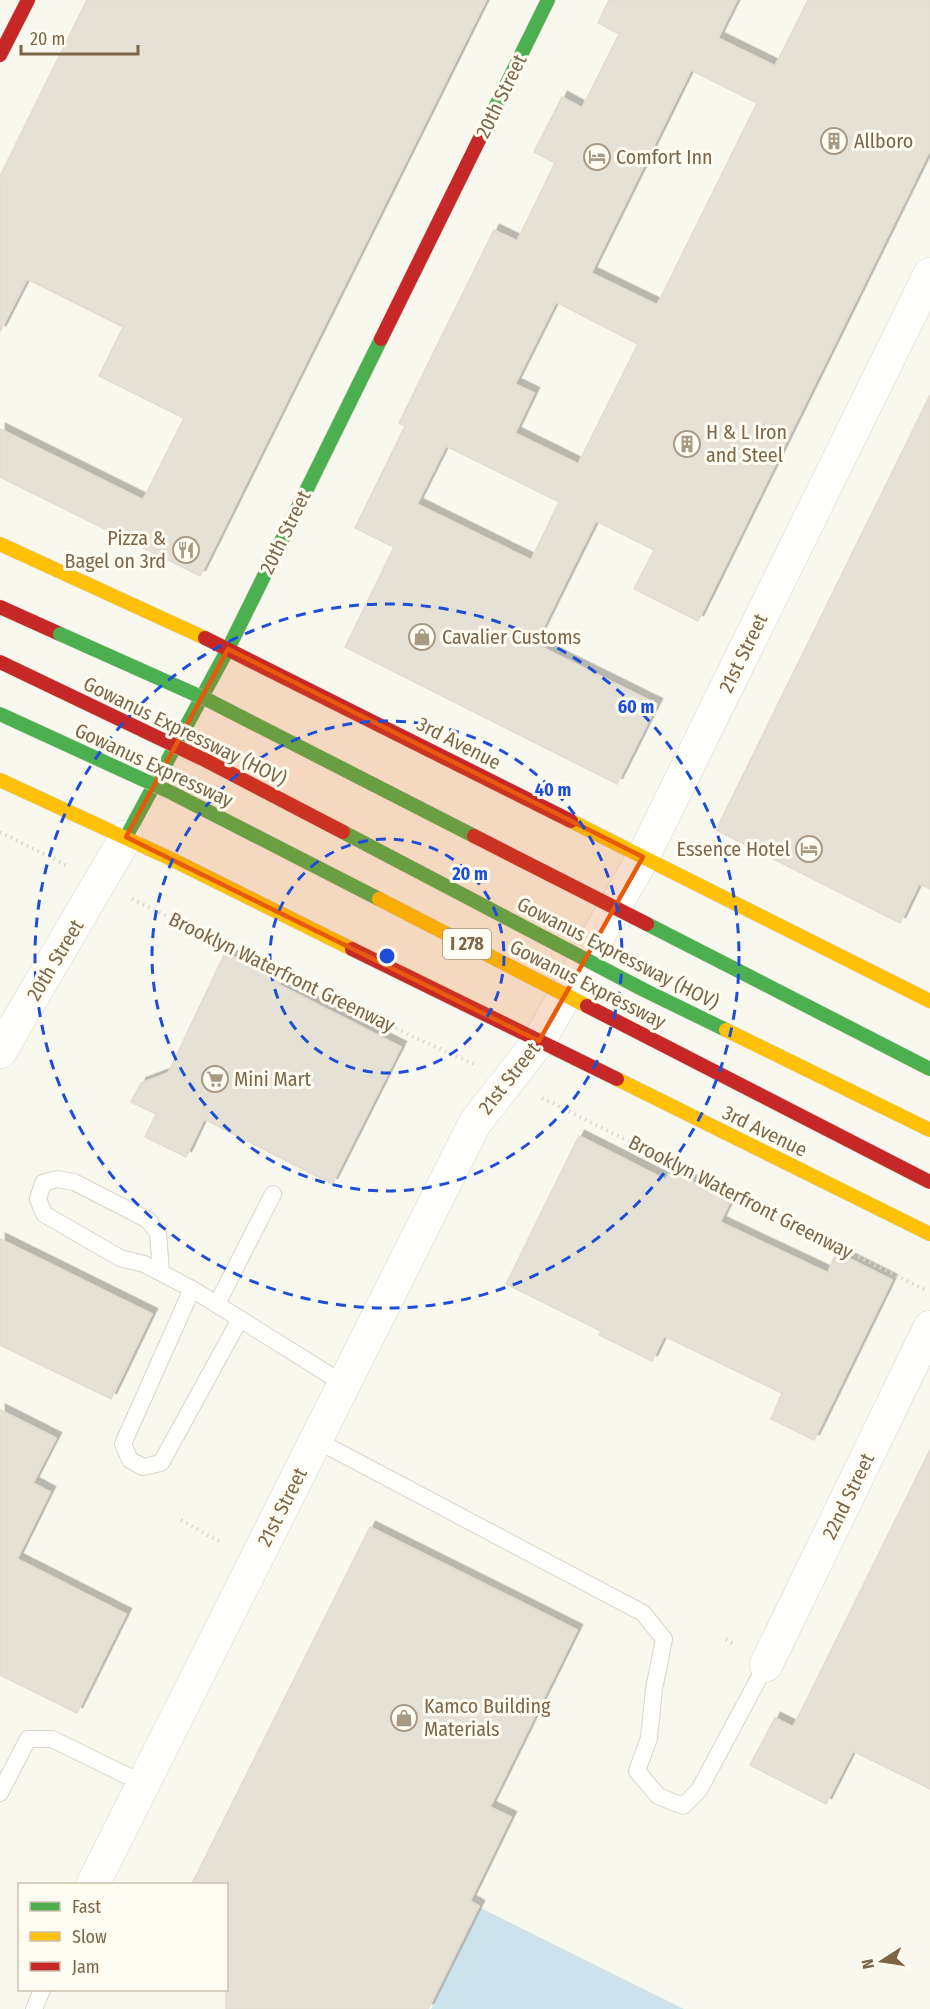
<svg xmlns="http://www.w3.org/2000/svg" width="930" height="2009" font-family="'Fira Sans Condensed',sans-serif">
<defs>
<filter id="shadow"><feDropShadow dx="5.5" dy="-5.5" stdDeviation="0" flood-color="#0004"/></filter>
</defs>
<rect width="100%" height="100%" fill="#f9f8ee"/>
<polygon fill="#cde3ec" points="481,1908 684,2009 431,2009"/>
<g fill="#e6e1d5" stroke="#e4dccf" stroke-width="1.5" fill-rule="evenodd" filter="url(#shadow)">
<polygon points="87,0 486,0 200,576 0,477 0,429 143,500 184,418 99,376 123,327 27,279 0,332 0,176"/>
<path d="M609 0H737L718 38 775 66 808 0H930V150L698 621 634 589 654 550 596 521 535 644 657 704 617 784 345 647 394 547 355 528 405 426 399 423 494 230 517 241 555 163 534 152 562 97 582 108 619 34 598 23ZM691 70 757 103 657 305 591 273ZM556 302 638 344 578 464 515 433 534 393 515 384ZM446 446 559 502 531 560 417 504Z"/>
<polygon points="930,395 930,889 919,884 900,923 716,830"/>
<polygon points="225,953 282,979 279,985 401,1047 332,1184 204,1119 186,1157 145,1137 156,1114 131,1102 141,1083 168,1073"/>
<polygon points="579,1136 666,1180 670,1171 731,1200 720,1222 828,1273 836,1252 892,1280 814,1440 771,1419 782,1393 664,1336 652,1361 599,1335 601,1331 506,1284"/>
<polygon points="0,1239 152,1314 111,1399 0,1345"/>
<polygon points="0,1410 56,1438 33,1483 50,1492 17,1559 126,1614 77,1713 0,1675"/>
<polygon points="930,1450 930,1789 853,1751 826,1804 750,1765 775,1718 793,1727"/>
<polygon points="370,1527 577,1630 490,1807 511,1817 470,1901 479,1906 428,2009 226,2009 226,1884 192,1884"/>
</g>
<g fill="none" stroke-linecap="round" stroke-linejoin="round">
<defs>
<g id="lane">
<polyline points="161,1272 158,1233 148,1220 74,1182 57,1179 43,1183 38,1199 44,1214 120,1258 144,1264 192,1289 344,1384"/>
<polyline points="192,1289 123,1444 130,1460 143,1467 161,1463 240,1319"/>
<polyline points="217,1304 273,1194"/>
<polyline points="316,1440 643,1613 664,1639 654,1689 649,1738 637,1771 658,1796 683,1806 699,1790 766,1665"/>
<polyline points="0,1793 28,1739 52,1739 144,1784"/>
<polyline points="34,2009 42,1990"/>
</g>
<g id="street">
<polyline points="0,1052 126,837"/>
<polyline points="766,1665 930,1327"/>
<polyline points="93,1884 475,1123 539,1041 643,857 930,274"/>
</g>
<g id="fast">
<polyline points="479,140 548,0"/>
<polyline points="126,837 228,649 381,339"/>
</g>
<g id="slow">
<polyline points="0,544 205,638"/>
<polyline points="0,780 169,858 352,949"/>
<polyline points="571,821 930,1001"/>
<polyline points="617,1079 930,1234"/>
</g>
<g id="jam">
<polyline points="0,55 28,0"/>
<polyline points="381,339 479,140"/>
<polyline points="0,607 60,634"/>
<polyline points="205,638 571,821"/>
<polyline points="352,949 617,1079"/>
</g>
</defs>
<use href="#lane" stroke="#dad5cc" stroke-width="18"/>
<use href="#street" stroke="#dad5cc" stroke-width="34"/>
<use href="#fast" stroke="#d8d4c9" stroke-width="15"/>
<use href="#slow" stroke="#d8d4c9" stroke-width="15"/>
<use href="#jam" stroke="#d8d4c9" stroke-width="15"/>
<g stroke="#dcd7ce" stroke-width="4" stroke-dasharray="1.5 4.5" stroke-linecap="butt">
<polyline points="0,832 66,865"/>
<polyline points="132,899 418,1039 474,1064"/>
<polyline points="542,1098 927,1291"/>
<polyline points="181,1520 222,1543"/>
<polyline points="726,1639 735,1645"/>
</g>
<use href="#lane" stroke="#fefefc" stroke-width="16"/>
<use href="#street" stroke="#fefefc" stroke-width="33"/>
<use href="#fast" stroke="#4caf50" stroke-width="14"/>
<use href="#slow" stroke="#ffc107" stroke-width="14"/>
<use href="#jam" stroke="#c62828" stroke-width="14"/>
<defs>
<g id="fast-bridge">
<polyline points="60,634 210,701 474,836"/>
<polyline points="0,714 172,793 379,899"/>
<polyline points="343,832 644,990 726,1030"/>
<polyline points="647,924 930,1069"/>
</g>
<g id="slow-bridge">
<polyline points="379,899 587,1006"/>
<polyline points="726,1030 930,1130"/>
</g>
<g id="jam-bridge">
<polyline points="0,662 207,761 343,832"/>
<polyline points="474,836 647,924"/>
<polyline points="587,1006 930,1182"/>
</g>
</defs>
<use href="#fast-bridge" stroke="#dbd5ca" stroke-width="15" stroke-linecap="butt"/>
<use href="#slow-bridge" stroke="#dbd5ca" stroke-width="15" stroke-linecap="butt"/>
<use href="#jam-bridge" stroke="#dbd5ca" stroke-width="15" stroke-linecap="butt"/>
<use href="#fast-bridge" stroke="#4caf50" stroke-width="14"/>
<use href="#slow-bridge" stroke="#ffc107" stroke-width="14"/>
<use href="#jam-bridge" stroke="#c62828" stroke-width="14"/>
</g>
<path fill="#e8590c" fill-opacity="0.2" stroke="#e8590c" stroke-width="4.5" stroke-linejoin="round" d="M228 649 643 857 539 1041 126 837Z"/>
<g fill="none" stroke="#1d4ed8" stroke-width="3" stroke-dasharray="10 8">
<circle cx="387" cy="956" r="117"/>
<circle cx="387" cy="956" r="235"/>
<circle cx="387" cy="956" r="352"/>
</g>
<defs>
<symbol id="building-ring" viewBox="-11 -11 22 22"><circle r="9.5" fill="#fffdf2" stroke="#a89982" stroke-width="1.5"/><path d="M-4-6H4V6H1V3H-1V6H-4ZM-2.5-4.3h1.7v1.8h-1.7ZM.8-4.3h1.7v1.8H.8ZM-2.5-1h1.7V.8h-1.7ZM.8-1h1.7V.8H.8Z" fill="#a89982"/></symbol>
<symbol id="hotel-ring" viewBox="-11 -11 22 22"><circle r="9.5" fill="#fffdf2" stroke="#a89982" stroke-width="1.5"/><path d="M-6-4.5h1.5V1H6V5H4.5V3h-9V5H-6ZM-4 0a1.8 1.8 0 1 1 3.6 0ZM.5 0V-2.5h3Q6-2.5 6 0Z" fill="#a89982"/></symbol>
<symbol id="restaurant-ring" viewBox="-11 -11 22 22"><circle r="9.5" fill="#fffdf2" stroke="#a89982" stroke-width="1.5"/><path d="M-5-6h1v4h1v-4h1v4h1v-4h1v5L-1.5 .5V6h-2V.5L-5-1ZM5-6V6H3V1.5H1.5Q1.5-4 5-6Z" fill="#a89982"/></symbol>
<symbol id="shop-ring" viewBox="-11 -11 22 22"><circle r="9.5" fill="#fffdf2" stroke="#a89982" stroke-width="1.5"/><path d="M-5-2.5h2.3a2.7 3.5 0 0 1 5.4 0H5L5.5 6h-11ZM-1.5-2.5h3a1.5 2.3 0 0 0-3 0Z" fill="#a89982"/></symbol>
<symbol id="supermarket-ring" viewBox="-11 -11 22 22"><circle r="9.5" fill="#fffdf2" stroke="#a89982" stroke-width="1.5"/><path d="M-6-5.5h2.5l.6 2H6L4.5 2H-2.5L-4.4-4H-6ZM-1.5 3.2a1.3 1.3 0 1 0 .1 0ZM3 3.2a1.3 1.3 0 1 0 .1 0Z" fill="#a89982"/></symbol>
</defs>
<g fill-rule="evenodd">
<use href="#building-ring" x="819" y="126" width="30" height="30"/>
<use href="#hotel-ring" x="582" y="142" width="30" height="30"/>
<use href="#building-ring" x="672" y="429" width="30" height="30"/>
<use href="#restaurant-ring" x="171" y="535" width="30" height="30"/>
<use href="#shop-ring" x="407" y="622" width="30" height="30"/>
<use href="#hotel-ring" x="794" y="834" width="30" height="30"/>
<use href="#supermarket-ring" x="200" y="1064" width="30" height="30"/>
<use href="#shop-ring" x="389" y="1703" width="30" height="30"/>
</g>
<g text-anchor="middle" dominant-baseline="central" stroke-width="6" stroke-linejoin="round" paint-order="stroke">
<rect fill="#fffdf2" stroke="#a4937b" stroke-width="1.5" x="443" y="929" width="48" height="30" rx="4.5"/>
<g font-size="18" font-weight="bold" fill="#7d6648">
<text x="467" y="944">I 278</text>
</g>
<g font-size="20" fill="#7d6648" stroke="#fffdf2">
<text transform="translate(501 96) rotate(-64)">20th Street</text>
<text transform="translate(285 532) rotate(-64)">20th Street</text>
<text transform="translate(743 653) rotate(-64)">21st Street</text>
<text transform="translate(185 731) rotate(26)">Gowanus Expressway (HOV)</text>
<text transform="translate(459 743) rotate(27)">3rd Avenue</text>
<text transform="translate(154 765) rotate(25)">Gowanus Expressway</text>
<text transform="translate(618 953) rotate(27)">Gowanus Expressway (HOV)</text>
<text transform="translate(55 960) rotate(-59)">20th Street</text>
<text transform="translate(282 972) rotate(26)">Brooklyn Waterfront Greenway</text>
<text transform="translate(588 984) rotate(27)">Gowanus Expressway</text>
<text transform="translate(509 1078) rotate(-52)">21st Street</text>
<text transform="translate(765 1131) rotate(26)">3rd Avenue</text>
<text transform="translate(741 1197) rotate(27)">Brooklyn Waterfront Greenway</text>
<text transform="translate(848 1496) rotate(-64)">22nd Street</text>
<text transform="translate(282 1507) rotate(-63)">21st Street</text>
</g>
<g font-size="20" fill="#7d6648" stroke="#fffdf2" text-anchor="start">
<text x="854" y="141">Allboro</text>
<text x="616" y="157">Comfort Inn</text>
<text x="706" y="432">H &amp; L Iron<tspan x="706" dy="23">and Steel</tspan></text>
<text x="166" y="538" text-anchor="end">Pizza &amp;<tspan x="166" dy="23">Bagel on 3rd</tspan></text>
<text x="442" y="637">Cavalier Customs</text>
<text x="790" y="849" text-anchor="end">Essence Hotel</text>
<text x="234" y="1079">Mini Mart</text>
<text x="424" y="1706">Kamco Building<tspan x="424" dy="23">Materials</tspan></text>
</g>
</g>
<circle cx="387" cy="956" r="9" fill="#1d4ed8" stroke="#fffdf2" stroke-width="3"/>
<g font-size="18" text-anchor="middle" font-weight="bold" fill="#1d4ed8" stroke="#fffdf2" stroke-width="6" stroke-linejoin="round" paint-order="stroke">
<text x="636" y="713">60 m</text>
<text x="553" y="796">40 m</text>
<text x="470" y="880">20 m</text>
</g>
<rect x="18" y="1883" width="210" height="108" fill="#fffdf2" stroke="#cbc1ae" stroke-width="1.5"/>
<rect x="30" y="1902" width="30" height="9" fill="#4caf50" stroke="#cbc1ae" stroke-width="1.5"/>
<text x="72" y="1913" font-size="18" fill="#7d6648">Fast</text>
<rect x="30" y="1932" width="30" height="9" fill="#ffc107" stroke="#cbc1ae" stroke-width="1.5"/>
<text x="72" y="1943" font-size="18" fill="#7d6648">Slow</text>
<rect x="30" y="1962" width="30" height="9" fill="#c62828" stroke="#cbc1ae" stroke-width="1.5"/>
<text x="72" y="1973" font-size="18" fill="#7d6648">Jam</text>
<g transform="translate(882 1961) rotate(258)" stroke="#fffdf2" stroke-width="4.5" paint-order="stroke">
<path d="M0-4.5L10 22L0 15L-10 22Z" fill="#7d6648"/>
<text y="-9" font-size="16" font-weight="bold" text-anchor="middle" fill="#7d6648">N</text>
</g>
<path d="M21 45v9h117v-9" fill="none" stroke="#7d6648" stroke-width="3"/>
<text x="30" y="45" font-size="18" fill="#7d6648" stroke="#fffdf2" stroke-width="4.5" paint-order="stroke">20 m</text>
</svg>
